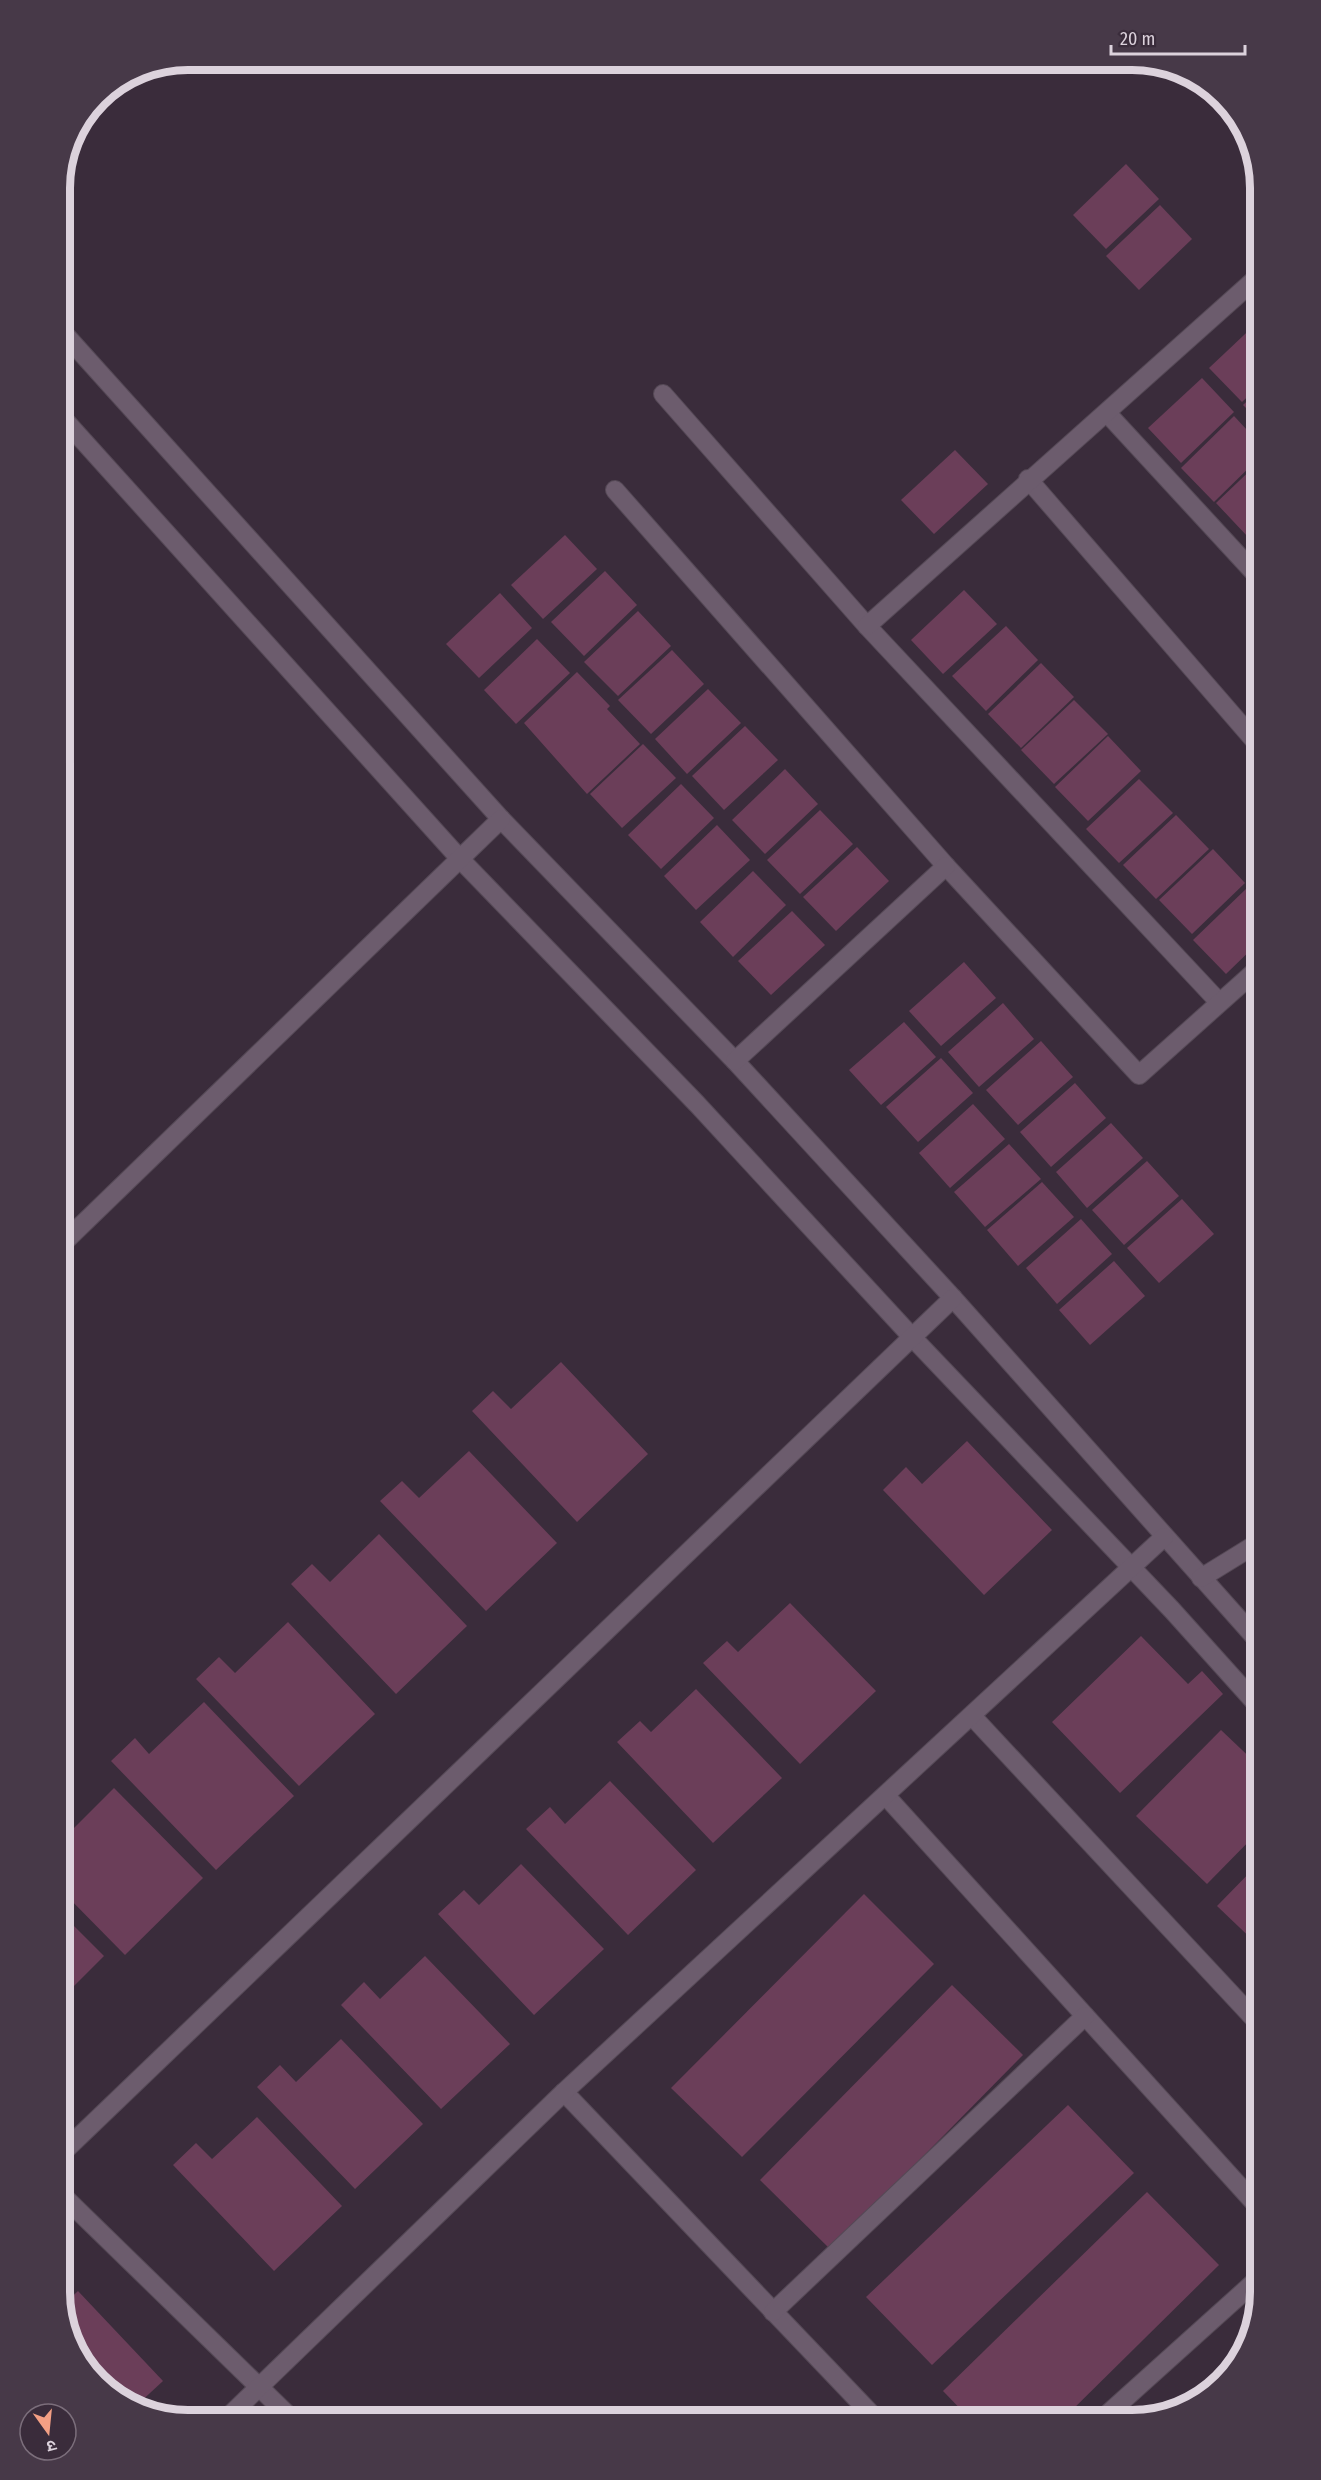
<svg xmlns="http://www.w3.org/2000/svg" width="1321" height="2480" font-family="'Fira Sans Condensed','Noto Sans Devanagari',sans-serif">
<rect width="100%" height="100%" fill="#3a2c3b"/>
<g fill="#6b3e59">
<polygon points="1126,164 1159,199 1106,249 1073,215"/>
<polygon points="1160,205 1192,239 1139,290 1106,256"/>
<polygon points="1261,319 1261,384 1242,402 1209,368"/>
<polygon points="1202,378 1234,412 1181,463 1148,428"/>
<polygon points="1261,388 1261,423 1243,405"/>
<polygon points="1234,416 1261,445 1261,456 1214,502 1181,468"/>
<polygon points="955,450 988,484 934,534 901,500"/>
<polygon points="1261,460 1261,525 1248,537 1216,503"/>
<polygon points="1261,531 1261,547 1253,539"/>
<polygon points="565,535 597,569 543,619 511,585"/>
<polygon points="605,571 637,605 584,656 551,622"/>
<polygon points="964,590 997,624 943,674 911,640"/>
<polygon points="500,593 532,628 479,678 446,644"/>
<polygon points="638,611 671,646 618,696 584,662"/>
<polygon points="1006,626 1038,660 986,711 952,676"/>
<polygon points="537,639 570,673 516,724 484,690"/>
<polygon points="672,650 704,684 651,734 618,700"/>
<polygon points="1041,663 1074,697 1021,748 988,714"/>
<polygon points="577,672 610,706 607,709 640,744 587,794 524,723"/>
<polygon points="708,689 741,723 687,774 655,739"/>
<polygon points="1074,700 1108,734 1054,784 1021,750"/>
<polygon points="745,726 778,760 724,810 692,776"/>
<polygon points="1108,736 1141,771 1088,821 1055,787"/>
<polygon points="643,744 676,778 622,828 590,794"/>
<polygon points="785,769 818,804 765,854 732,820"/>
<polygon points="1139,779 1173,813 1119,863 1086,829"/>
<polygon points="681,784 714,818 661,869 628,835"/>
<polygon points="820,810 853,844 800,894 767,860"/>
<polygon points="1176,815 1209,849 1156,899 1123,865"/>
<polygon points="717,825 750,860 696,910 664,876"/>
<polygon points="857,847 889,881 836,931 803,897"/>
<polygon points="1213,849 1245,883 1192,934 1159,900"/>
<polygon points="753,871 786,905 733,957 700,922"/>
<polygon points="1261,875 1261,889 1254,881"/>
<polygon points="1247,888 1261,903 1261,940 1226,974 1193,940"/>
<polygon points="792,911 825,945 771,995 738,961"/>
<polygon points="964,962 996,998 941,1046 909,1011"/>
<polygon points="1003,1003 1034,1039 979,1087 948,1052"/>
<polygon points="904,1022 936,1057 881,1105 849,1070"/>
<polygon points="1041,1041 1073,1077 1018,1125 986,1090"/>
<polygon points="941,1058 973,1093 918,1142 886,1107"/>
<polygon points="1075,1083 1106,1118 1051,1167 1020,1132"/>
<polygon points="973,1104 1005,1139 950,1188 919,1153"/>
<polygon points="1111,1123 1143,1158 1087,1208 1056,1172"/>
<polygon points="1009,1144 1041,1179 985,1227 954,1192"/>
<polygon points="1147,1161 1179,1196 1124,1245 1092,1210"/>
<polygon points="1042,1182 1074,1217 1018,1266 987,1230"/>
<polygon points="1182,1199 1214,1234 1159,1283 1127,1248"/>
<polygon points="1081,1219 1112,1254 1057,1304 1026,1268"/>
<polygon points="1114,1261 1145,1296 1090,1345 1059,1310"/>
<polygon points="561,1362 648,1454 577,1522 472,1411 493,1391 511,1409"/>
<polygon points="967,1441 1052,1530 984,1595 883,1490 906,1467 922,1484"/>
<polygon points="469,1451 557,1543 486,1611 380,1501 402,1481 419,1498"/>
<polygon points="379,1534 467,1626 396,1694 291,1584 312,1564 330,1582"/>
<polygon points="790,1603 876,1691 800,1764 703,1663 727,1641 738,1652"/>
<polygon points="288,1622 375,1714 299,1786 196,1679 219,1657 235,1673"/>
<polygon points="1141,1636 1188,1684 1202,1671 1223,1694 1120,1793 1052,1722"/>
<polygon points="696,1689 782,1778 713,1843 617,1742 640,1721 651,1732"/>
<polygon points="204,1702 294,1796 216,1870 111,1761 135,1738 149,1754"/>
<polygon points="1221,1730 1261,1768 1261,1829 1207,1884 1136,1816"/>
<polygon points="610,1781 696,1870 628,1935 526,1829 550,1807 565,1824"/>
<polygon points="114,1788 203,1878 125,1955 60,1889 60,1842"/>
<polygon points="1261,1861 1261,1948 1217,1906"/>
<polygon points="521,1864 604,1949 534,2015 438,1914 464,1890 479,1905"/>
<polygon points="864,1894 934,1964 742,2157 671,2088"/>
<polygon points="60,1912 104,1956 60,2000"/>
<polygon points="425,1956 510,2044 441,2109 341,2005 364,1982 380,1999"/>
<polygon points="952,1985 1023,2055 831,2250 760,2180"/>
<polygon points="341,2039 423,2124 355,2189 257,2087 280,2065 296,2082"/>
<polygon points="1068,2105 1134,2173 932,2365 866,2297"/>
<polygon points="257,2117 342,2206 274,2271 173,2165 196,2143 212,2159"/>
<polygon points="1147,2192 1219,2265 1062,2420 971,2420 943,2391"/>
<polygon points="78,2291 163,2381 137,2405 117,2398 70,2341 63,2305"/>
</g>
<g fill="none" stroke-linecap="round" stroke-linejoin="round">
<defs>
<g id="minor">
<polyline points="60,329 501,819 735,1061 953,1298 1261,1644"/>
<polyline points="663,394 867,626 1219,1002"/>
<polyline points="1107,413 1261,580"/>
<polyline points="60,415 461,860 697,1104 912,1337 1172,1610 1261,1709"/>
<polyline points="1028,479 1261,748"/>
<polyline points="615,490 946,866 1139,1075 1261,966"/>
<polyline points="867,626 1261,274"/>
<polyline points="735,1061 946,866"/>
<polyline points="60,1246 501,819"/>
<polyline points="1201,1578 1261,1541"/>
<polyline points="972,1716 1261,2026"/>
<polyline points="886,1796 1261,2210"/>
<polyline points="564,2092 877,2420"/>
<polyline points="60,2155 953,1298"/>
<polyline points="60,2193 293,2420"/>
<polyline points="773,2312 1085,2016"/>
<polyline points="225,2420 564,2092 1164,1537"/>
<polyline points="1101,2420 1261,2276"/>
</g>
</defs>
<use href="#minor" stroke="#554956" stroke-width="20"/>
<use href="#minor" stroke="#6c5c6d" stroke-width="18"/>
</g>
<path d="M0 0H1321V2480H0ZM188 70H1132A118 118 0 0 1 1250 188V2292A118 118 0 0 1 1132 2410H188A118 118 0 0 1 70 2292V188A118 118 0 0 1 188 70Z" fill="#473948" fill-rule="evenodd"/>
<path fill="none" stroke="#dcd2dc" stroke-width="8" d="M188 70H1132A118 118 0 0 1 1250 188V2292A118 118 0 0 1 1132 2410H188A118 118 0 0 1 70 2292V188A118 118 0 0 1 188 70Z"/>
<g transform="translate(48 2432) rotate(165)"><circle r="28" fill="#3a2c3b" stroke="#7b6e7b" stroke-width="1.5"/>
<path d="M0-4.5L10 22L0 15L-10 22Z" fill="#f39f84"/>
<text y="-9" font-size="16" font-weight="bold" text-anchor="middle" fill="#dcd2dc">उ</text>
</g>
<path d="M1111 45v9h134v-9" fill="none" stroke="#dcd2dc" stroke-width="3"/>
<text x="1120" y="45" font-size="18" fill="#dcd2dc" stroke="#3a2c3b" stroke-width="4.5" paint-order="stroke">20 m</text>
</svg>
